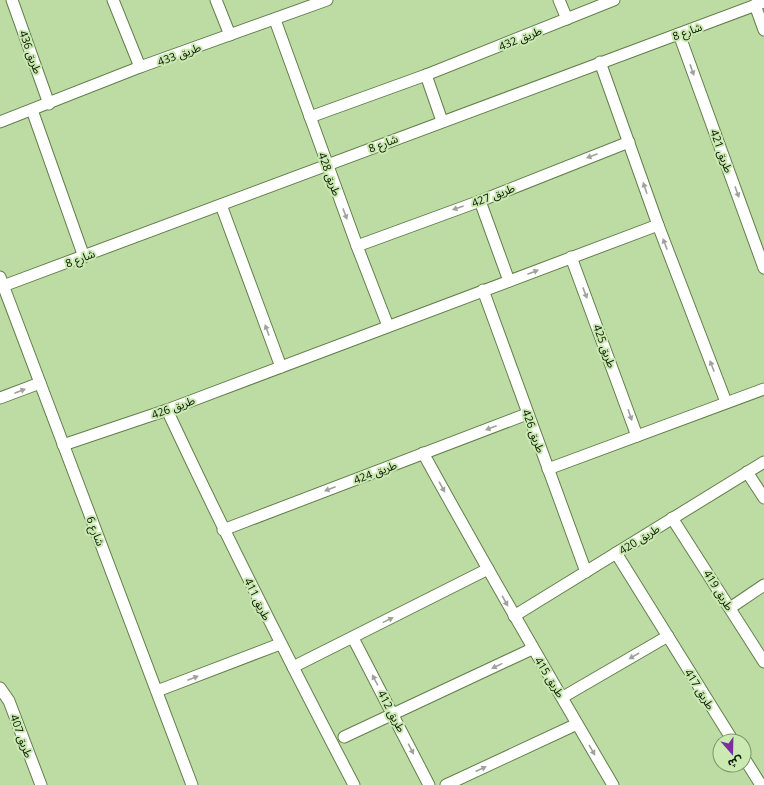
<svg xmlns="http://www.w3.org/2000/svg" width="764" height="785" font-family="'Open Sans','Noto Sans Arabic',sans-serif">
<rect width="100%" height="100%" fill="#bddca4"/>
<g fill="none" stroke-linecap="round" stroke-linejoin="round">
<defs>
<g id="minor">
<polyline points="12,0 49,104"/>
<polyline points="113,0 140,67"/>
<polyline points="216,0 230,35"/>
<polyline points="559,0 567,19"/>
<polyline points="755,5 764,30"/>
<polyline points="275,20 357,246 388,326"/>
<polyline points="679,34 764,268"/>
<polyline points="600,62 658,225 726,402"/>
<polyline points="426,75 442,121"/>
<polyline points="32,110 84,257"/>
<polyline points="310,117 426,75 614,0"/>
<polyline points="0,122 140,67 327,0"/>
<polyline points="480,201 509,281"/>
<polyline points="221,205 281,367"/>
<polyline points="357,246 480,201 629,142"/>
<polyline points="571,257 637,436"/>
<polyline points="0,277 192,785"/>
<polyline points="3,286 764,2"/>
<polyline points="483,290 586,572"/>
<polyline points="0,398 40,383"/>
<path d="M167 410C226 536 289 661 354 785"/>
<polyline points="63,445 167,410 658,225"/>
<path d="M423 453C485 565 548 675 613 785"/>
<polyline points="548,469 764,389"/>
<polyline points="747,472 764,498"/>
<polyline points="672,518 764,662"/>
<polyline points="223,530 527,414"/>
<polyline points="616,553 733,741"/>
<polyline points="730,608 764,585"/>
<polyline points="514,616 764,462"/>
<polyline points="353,638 429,785"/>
<polyline points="293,667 488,569"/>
<polyline points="0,688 9,701 41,785"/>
<polyline points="157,691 280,644"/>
<polyline points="563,697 668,636"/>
<polyline points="344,737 532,649"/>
<polyline points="744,758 761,785"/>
<polyline points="446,785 577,724"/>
</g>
</defs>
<use href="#minor" stroke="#637f4b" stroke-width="13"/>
<use href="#minor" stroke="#fff" stroke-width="11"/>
</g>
<defs><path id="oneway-solid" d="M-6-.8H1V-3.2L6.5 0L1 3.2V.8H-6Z"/></defs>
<g fill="#9da29a">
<use href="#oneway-solid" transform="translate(692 70) rotate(70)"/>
<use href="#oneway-solid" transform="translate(592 156) rotate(159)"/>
<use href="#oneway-solid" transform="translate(645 188) rotate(-109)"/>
<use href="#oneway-solid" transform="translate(737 192) rotate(70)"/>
<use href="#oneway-solid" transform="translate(458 208) rotate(161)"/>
<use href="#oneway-solid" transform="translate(345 214) rotate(70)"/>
<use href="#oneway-solid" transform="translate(665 244) rotate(-111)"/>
<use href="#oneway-solid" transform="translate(533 272) rotate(-21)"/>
<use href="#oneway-solid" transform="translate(585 293) rotate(69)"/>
<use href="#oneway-solid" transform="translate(267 330) rotate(-110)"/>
<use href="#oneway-solid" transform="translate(712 366) rotate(-111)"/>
<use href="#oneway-solid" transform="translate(20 391) rotate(-21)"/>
<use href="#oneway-solid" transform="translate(630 415) rotate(71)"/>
<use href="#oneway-solid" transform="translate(491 428) rotate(159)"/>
<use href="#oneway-solid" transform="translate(442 487) rotate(61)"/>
<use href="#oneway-solid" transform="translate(330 489) rotate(159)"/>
<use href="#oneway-solid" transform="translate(505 601) rotate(61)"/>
<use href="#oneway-solid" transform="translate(388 620) rotate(-26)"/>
<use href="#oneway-solid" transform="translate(634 656) rotate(150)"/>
<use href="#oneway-solid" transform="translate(497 666) rotate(154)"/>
<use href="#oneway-solid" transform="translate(193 678) rotate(-21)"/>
<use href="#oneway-solid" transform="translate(375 680) rotate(-118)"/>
<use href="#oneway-solid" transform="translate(411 749) rotate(63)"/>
<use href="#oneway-solid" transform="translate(592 750) rotate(60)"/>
<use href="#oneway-solid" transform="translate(481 769) rotate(-25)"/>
</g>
<g text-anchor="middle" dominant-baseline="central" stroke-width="4" stroke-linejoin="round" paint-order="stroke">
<g font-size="11" fill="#0b1603" stroke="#caeab1">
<text transform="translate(687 31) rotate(-20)">شارع 8</text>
<text transform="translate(520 38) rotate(-22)">طريق 432</text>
<text transform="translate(31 52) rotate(70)">طريق 436</text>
<text transform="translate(179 54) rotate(-20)">طريق 433</text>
<text transform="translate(383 143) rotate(-21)">شارع 8</text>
<text transform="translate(722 151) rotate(70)">طريق 421</text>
<text transform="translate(330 174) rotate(70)">طريق 428</text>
<text transform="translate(493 195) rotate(-21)">طريق 427</text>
<text transform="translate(80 258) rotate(-21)">شارع 8</text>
<text transform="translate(605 346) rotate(70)">طريق 425</text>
<text transform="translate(173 407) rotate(-20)">طريق 426</text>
<text transform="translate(534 431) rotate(70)">طريق 426</text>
<text transform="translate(375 472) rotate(-21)">طريق 424</text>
<text transform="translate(96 531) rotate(69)">شارع 6</text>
<text transform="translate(639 539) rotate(-32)">طريق 420</text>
<text transform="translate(719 590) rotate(58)">طريق 419</text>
<text transform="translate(258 599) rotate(64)">طريق 411</text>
<text transform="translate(550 677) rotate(58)">طريق 415</text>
<text transform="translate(700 689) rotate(58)">طريق 417</text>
<text transform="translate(392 711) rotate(62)">طريق 412</text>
<text transform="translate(22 736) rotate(70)">طريق 407</text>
</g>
</g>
<g transform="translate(732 753) rotate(160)"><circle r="19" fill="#caeab1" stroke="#7e956b"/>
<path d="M0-3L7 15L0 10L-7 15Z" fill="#7a2e9f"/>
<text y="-6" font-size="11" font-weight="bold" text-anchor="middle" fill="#0b1603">ش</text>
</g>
</svg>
